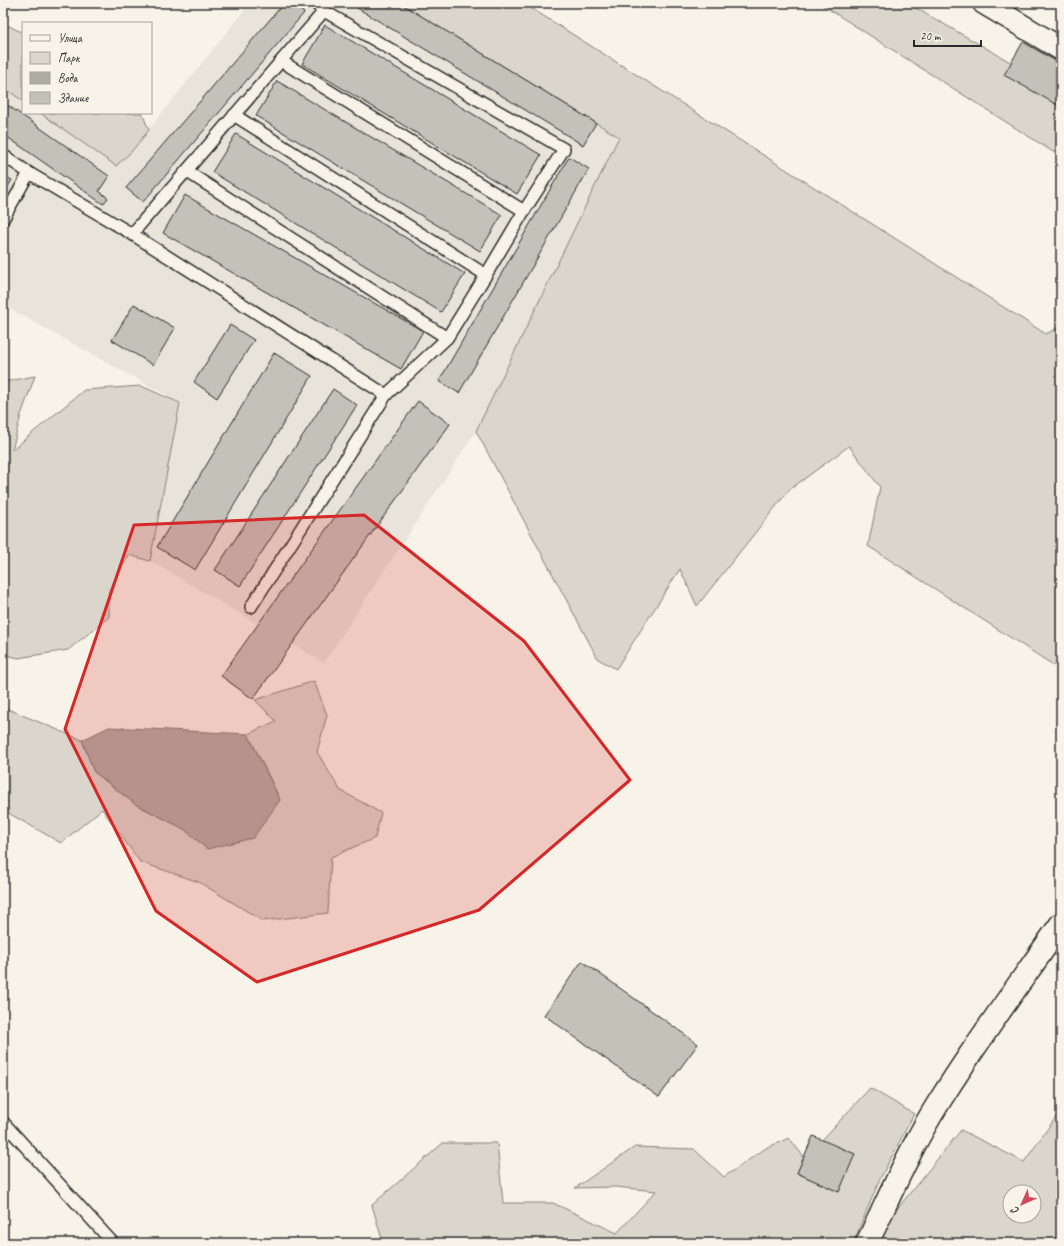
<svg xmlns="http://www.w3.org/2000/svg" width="1064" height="1246" font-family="Caveat,sans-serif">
<rect width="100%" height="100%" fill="#f7f3e8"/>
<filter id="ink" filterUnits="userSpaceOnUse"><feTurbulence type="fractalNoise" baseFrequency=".025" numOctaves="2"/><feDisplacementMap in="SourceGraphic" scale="8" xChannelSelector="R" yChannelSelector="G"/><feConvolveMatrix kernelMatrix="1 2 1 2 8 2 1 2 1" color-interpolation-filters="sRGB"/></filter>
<g filter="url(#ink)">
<polygon fill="#e8e4da" points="250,3 400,3 619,137 476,431 324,663 150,561 180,403 3,305 3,61 23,75 23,113 76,113 131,152"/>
<g fill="#dad6cc" stroke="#82807c" fill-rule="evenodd">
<polygon points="400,3 523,3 1046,334 1061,326 1061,670 868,546 880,487 849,446 789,490 697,606 680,569 616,669 598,659 476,431 619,137"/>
<polygon points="819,3 907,3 1061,91 1061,157"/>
<polygon points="3,23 23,33 23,101 3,87"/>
<polygon points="40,113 142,113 149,130 131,152 116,166"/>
<polygon points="35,376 21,415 12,450 84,390 141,386 180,403 150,561 129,555 109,590 109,617 68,650 18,658 3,654 3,382"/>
<polygon points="314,681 327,715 317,752 340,790 381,813 375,838 331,857 328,913 263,921 199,882 140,862 102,809 61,843 3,810 3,707 82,740 94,772 135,804 184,829 207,849 279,797 248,734 276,721 255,700"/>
<polygon points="870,1088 914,1114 880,1179 853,1243 383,1243 372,1205 443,1143 497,1143 503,1203 553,1203 617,1233 656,1191 615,1187 575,1188 635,1147 694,1149 724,1177 766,1148 789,1138 804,1157 797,1173 839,1192 822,1140"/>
<path d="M1061 1110V1243H879L889 1219 961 1130 1024 1162ZM1010 1192H1034V1216H1010Z"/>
</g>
<polygon fill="#afaca4" stroke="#7a7874" points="109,727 248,734 280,800 253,838 207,849 184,829 135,804 94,772 82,740"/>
<g fill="#c4c1b9" stroke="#2b2b2b">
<polygon points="284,3 292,3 304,13 143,202 126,188"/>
<polygon points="349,3 400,3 596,123 583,145"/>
<polygon points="325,25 541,155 517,194 302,64"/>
<polygon points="1023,42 1061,64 1061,107 1004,75"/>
<polygon points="277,81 502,215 480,251 256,116"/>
<polygon points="3,102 109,176 99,191 108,198 103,204 3,134"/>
<polygon points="236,134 465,274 441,312 212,172"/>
<polygon points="569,157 589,169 459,393 439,381"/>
<polygon points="3,175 12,180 3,195"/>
<polygon points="185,195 423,331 401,369 163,233"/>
<polygon points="134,304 175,328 153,365 112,340"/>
<polygon points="230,325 254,340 217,398 194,382"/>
<polygon points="274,353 312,376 195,570 157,547"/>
<polygon points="333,389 357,405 240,586 215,570"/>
<polygon points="418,401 450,424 253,699 221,676"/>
<polygon points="582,961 698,1044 659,1097 544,1015"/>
<polygon points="813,1136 855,1154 839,1192 797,1173"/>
</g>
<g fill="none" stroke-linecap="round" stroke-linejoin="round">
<defs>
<g id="lane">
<polyline points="281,61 524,211 564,149 324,11"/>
<polyline points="234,115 486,275 524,211"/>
<polyline points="3,155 29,173 132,234 324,11 315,3"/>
<polyline points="186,171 447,338 486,275"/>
<polyline points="3,219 29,173"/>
<polyline points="132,234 386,395 447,338"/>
<polyline points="251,607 386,395"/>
<polyline points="3,1122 113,1243"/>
</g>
<g id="street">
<polyline points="984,3 1061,49"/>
<path d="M867 1243C890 1196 911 1146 939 1102 977 1041 1020 983 1061 924"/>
</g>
</defs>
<use href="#lane" stroke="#2b2b2b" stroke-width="14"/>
<use href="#street" stroke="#2b2b2b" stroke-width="25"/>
<use href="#lane" stroke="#f7f3e8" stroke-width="11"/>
<use href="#street" stroke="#f7f3e8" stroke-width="22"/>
</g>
</g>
<path fill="#d62828" fill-opacity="0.2" stroke="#d62828" stroke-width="3" stroke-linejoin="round" d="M364 515 524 641 630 780 479 910 257 982 156 911 65 729 134 525Z"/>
<rect width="1064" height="1246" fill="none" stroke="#f7f3e8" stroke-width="16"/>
<rect x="8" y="8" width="1048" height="1230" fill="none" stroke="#2b2b2b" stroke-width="1.5" filter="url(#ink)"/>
<rect x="22" y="22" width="130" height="92" fill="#f7f3e8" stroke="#a5a39c"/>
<rect x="30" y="35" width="20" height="6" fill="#f7f3e8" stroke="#a5a39c"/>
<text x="58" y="42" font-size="12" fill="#2b2b2b">Улица</text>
<rect x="30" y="52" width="20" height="12" fill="#dad6cc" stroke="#a5a39c"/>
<text x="58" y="62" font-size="12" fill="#2b2b2b">Парк</text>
<rect x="30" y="72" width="20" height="12" fill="#afaca4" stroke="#a5a39c"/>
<text x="58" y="82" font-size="12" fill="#2b2b2b">Вода</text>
<rect x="30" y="92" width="20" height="12" fill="#c4c1b9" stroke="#a5a39c"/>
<text x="58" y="102" font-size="12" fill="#2b2b2b">Здание</text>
<g transform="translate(1022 1204) rotate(225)"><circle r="19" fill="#f7f3e8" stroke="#a5a39c"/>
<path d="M0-3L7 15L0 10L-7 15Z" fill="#d1495b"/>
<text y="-6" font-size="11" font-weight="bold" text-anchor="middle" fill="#2b2b2b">С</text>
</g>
<path d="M914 40v6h67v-6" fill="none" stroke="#2b2b2b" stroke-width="2"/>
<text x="920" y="40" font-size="12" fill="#2b2b2b" stroke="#f7f3e8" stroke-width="3" paint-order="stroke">20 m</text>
</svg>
